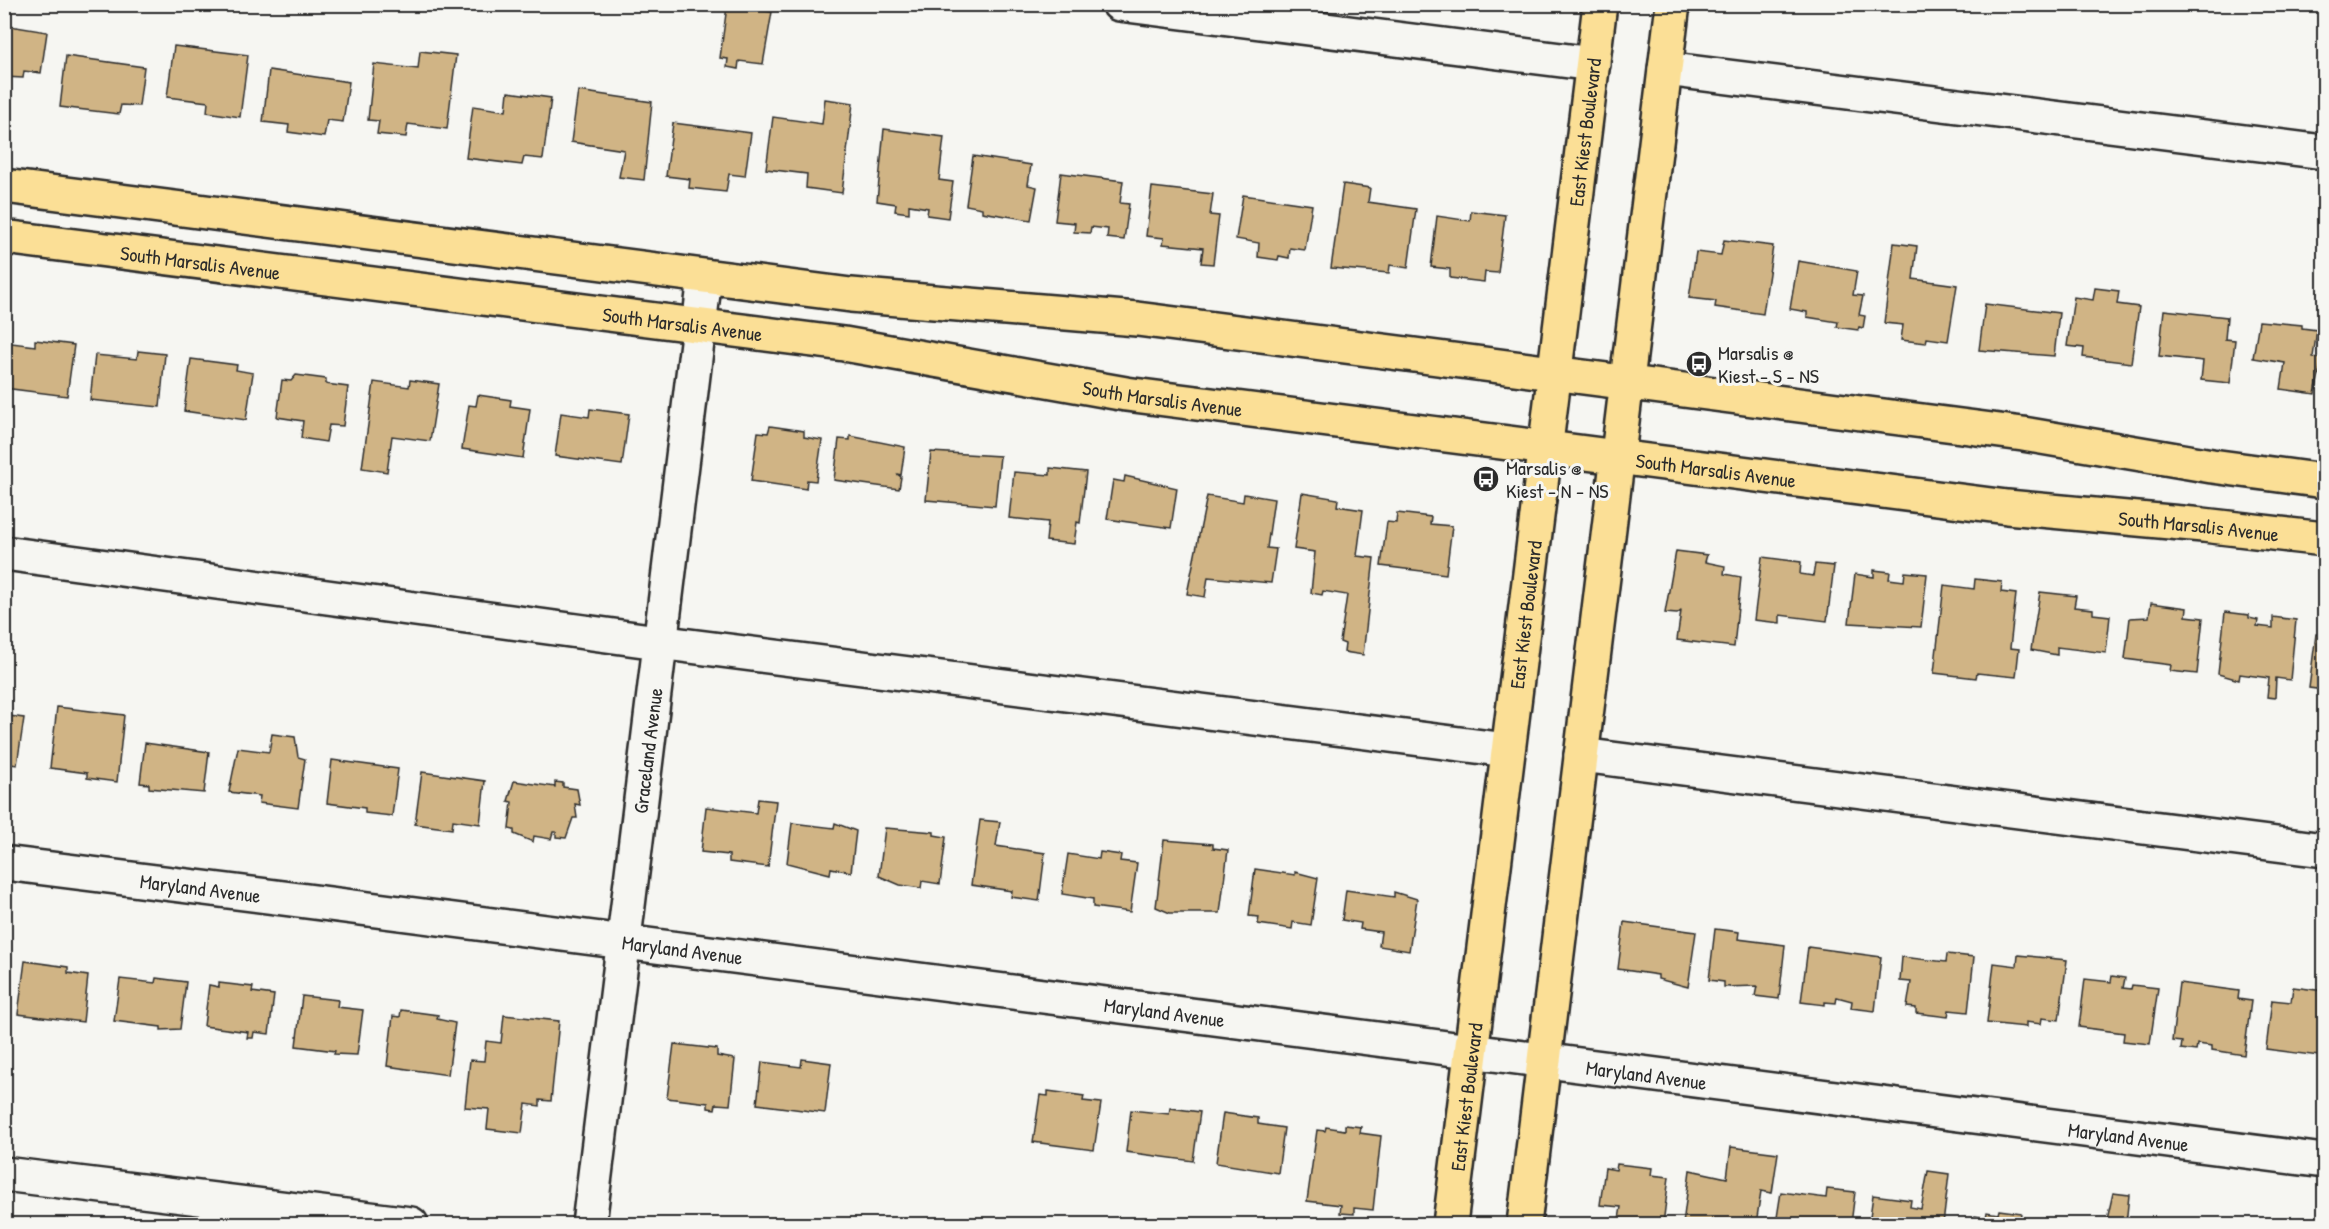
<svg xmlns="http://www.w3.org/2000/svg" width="2329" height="1229" font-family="'Patrick Hand',sans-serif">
<rect width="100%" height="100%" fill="#f6f6f2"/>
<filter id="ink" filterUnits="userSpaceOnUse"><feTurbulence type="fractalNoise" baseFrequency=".0167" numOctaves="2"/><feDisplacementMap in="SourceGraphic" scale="12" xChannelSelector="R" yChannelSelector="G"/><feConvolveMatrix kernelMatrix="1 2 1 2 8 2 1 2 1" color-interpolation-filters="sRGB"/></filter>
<g filter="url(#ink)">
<g fill="#d0b485" stroke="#2b2b2b" stroke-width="1.5">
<polygon points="727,6 772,12 763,64 739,61 738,69 727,67 728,59 720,58"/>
<polygon points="4,25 47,32 41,73 24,71 23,78 4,77"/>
<polygon points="174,46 248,55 240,117 207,112 208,102 167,97"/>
<polygon points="420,51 456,55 447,129 408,124 406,137 377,134 379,121 368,120 374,64 418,69"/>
<polygon points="66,56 144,67 139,106 121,105 119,114 60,107"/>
<polygon points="269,70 349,82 343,122 327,120 324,137 288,132 289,125 263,122"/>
<polygon points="578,91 652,102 644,180 619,177 624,150 571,142"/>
<polygon points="508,92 551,98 543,159 524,157 522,165 466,158 473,106 506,111"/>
<polygon points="825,99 853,103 842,193 806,188 807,174 766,169 773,117 822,124"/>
<polygon points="673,123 751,133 745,176 729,174 726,192 689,188 690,179 666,176"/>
<polygon points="884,129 944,137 939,180 953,182 948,218 927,215 928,208 909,205 909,213 895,211 896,204 877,201"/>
<polygon points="973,156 1031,165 1028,185 1037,187 1031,220 982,212 982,208 966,205"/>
<polygon points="1061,173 1123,181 1120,203 1129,204 1124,240 1107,238 1108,229 1091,227 1090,233 1074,232 1075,223 1055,221"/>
<polygon points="1343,184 1370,188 1368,202 1416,209 1408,268 1390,265 1389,273 1331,268"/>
<polygon points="1152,187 1213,194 1210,215 1219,216 1213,264 1201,263 1203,248 1163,244 1164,238 1146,236"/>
<polygon points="1243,195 1312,205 1305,250 1290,248 1289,258 1279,256 1278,260 1258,257 1259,243 1236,239"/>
<polygon points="1471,211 1505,215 1498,273 1485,272 1484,282 1450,278 1450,269 1431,267 1437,216 1470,221"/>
<polygon points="1724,240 1773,246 1763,314 1715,307 1716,301 1689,298 1696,252 1721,255"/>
<polygon points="1894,243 1917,246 1913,279 1957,285 1948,341 1927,338 1926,343 1901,340 1903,325 1884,323"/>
<polygon points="1798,261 1857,271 1853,295 1863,296 1859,315 1865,316 1863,328 1859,327 1858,330 1837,327 1838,322 1807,317 1807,312 1790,309"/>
<polygon points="2095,288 2119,291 2117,304 2139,307 2131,363 2083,357 2084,348 2067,346 2074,297 2093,300"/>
<polygon points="1985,304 2059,313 2054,356 1979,350"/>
<polygon points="2164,310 2227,317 2225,339 2235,340 2230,383 2201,380 2203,361 2159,356"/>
<polygon points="2259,321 2302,325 2302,328 2317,330 2313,357 2322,359 2315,394 2281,389 2285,363 2253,358"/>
<polygon points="35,340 74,345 67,396 4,388 4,342 35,346"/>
<polygon points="138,351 165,354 160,407 90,400 95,355 137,359"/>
<polygon points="191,359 237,365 236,370 253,373 246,420 184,411"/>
<polygon points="296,375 326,379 326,384 348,387 343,426 329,425 326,442 301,438 303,421 277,417 282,380 291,381"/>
<polygon points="410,380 439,384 430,441 392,436 387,472 362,468 374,382 409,387"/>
<polygon points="478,395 511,400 510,406 530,409 523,458 462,449 469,405 476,406"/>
<polygon points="590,409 629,414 622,465 555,456 561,413 589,417"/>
<polygon points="770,426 804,431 804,437 822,440 816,481 807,480 806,489 751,481 758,432 768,433"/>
<polygon points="850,436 905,447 901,475 897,474 901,477 899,489 834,480 839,439 850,440"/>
<polygon points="931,452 1000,456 995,506 926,500"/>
<polygon points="1050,468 1086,472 1080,523 1077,522 1074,544 1046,541 1048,522 1009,518 1014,472 1050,475"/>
<polygon points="1125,476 1177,488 1171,528 1107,519 1113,480 1124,482"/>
<polygon points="1302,493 1338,499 1337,506 1363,510 1357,556 1374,558 1363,655 1344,652 1345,644 1340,642 1347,595 1323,591 1322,595 1311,593 1315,552 1294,549"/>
<polygon points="1244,494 1274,499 1267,548 1276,549 1271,583 1208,577 1205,597 1187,594 1207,496 1243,502"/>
<polygon points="1397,513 1431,517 1430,524 1452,526 1446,574 1381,566 1387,522 1396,523"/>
<polygon points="1676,551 1707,555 1705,562 1725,566 1724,574 1741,577 1734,647 1677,640 1681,611 1677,614 1665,613"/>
<polygon points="1762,557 1801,562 1800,574 1813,576 1815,564 1834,566 1827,621 1780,615 1780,623 1754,620"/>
<polygon points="1874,570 1890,572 1889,579 1904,581 1905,572 1927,574 1921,627 1849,623 1855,574 1874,577"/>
<polygon points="1975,579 2002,582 2001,592 2016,594 2010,648 2019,649 2016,677 1977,673 1976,678 1934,673 1944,585 1974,589"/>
<polygon points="2040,592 2076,596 2074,607 2093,609 2093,614 2110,616 2106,653 2057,647 2057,655 2031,650"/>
<polygon points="2151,603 2187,608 2186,616 2203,618 2197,674 2170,671 2171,665 2125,659 2130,618 2149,617"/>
<polygon points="2225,612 2249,615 2249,618 2258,620 2257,626 2273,628 2273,617 2296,620 2290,680 2276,678 2275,698 2267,697 2269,678 2240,674 2239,680 2218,674"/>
<polygon points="2316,634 2324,635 2324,724 2320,723 2324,690 2309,688"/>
<polygon points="57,707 124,715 117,782 87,778 87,773 50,768"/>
<polygon points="4,708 10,709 9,716 24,718 17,765 4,763"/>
<polygon points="272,734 295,737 298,757 305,759 298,808 259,803 260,796 229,792 238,748 269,752"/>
<polygon points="145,743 209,752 204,793 149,788 149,784 140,783"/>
<polygon points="332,760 398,769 392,816 365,813 365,808 327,803"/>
<polygon points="422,772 485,781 480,824 453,820 452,829 415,824"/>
<polygon points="514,781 555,787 555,782 563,783 563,787 577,789 580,805 575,804 577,818 573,818 566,838 556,837 556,832 553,832 551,839 534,836 533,842 514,834 514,830 509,829 512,802 508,801"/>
<polygon points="758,799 776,801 768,867 729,862 729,855 701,852 706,807 756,813"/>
<polygon points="980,820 1000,822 996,846 1045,853 1039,901 1011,897 1012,891 971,885"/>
<polygon points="792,823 834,828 835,823 856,831 851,872 831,868 830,874 787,863"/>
<polygon points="885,828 934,832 934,835 946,837 940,884 922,881 921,888 900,885 879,876"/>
<polygon points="1164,840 1213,844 1213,848 1228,850 1220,913 1170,913 1156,907"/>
<polygon points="1100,852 1121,855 1120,861 1137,863 1130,912 1093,907 1093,899 1062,894 1068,854 1099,859"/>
<polygon points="1255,869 1295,875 1295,872 1318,878 1311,925 1293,922 1292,929 1258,924 1259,917 1249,916"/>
<polygon points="1346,890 1394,897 1394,892 1417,899 1409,951 1379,946 1381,932 1360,929 1361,923 1342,920"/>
<polygon points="1624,922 1696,932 1688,987 1658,979 1658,975 1618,969"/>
<polygon points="1715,929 1739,932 1738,939 1785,945 1779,999 1755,996 1757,986 1724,987 1724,982 1709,980"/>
<polygon points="1808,947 1881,957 1875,1011 1851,1008 1852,1001 1837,997 1836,1003 1825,1002 1825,1005 1801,1002"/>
<polygon points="1947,954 1974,957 1968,1012 1949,1010 1948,1017 1916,1013 1916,1008 1907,1007 1911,982 1900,981 1902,957 1946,962"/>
<polygon points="2018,955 2067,960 2059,1020 2042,1018 2041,1024 2026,1022 2026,1027 1987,1023 1994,963 2017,966"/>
<polygon points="25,961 68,967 68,973 88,976 83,1022 18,1014"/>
<polygon points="2112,976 2125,978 2123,988 2131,989 2132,985 2158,988 2150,1044 2123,1041 2124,1033 2079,1027 2085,979 2111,982"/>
<polygon points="156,978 186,982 180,1029 161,1030 161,1027 114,1021 120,979 155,983"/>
<polygon points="219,983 253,987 252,992 274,995 269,1034 254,1032 253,1038 247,1038 248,1032 204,1026 209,985 219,987"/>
<polygon points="2179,983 2239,991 2238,999 2251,1001 2244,1055 2212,1050 2212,1046 2197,1044 2196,1051 2181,1049 2182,1042 2172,1041"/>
<polygon points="2293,987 2324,991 2324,1050 2321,1050 2319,1056 2266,1049 2272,1000 2291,1002"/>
<polygon points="302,996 338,1000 337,1007 363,1010 357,1055 334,1054 335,1051 296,1046"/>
<polygon points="401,1010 438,1015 437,1019 455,1023 448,1075 387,1066 393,1016 400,1017"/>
<polygon points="504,1015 559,1021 551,1101 540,1100 540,1106 526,1104 522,1133 487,1129 489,1109 465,1107 470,1060 484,1061 486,1041 501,1043"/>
<polygon points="674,1044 717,1049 717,1056 735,1059 730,1105 716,1104 715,1109 708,1108 708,1103 667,1098"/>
<polygon points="802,1059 831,1063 825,1113 757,1104 762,1062 801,1067"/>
<polygon points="1048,1091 1084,1096 1083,1101 1101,1103 1094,1150 1033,1142 1040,1095 1048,1096"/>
<polygon points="1170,1108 1200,1112 1193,1161 1126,1152 1131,1110 1169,1114"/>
<polygon points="1223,1113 1258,1118 1258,1124 1284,1128 1278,1173 1216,1163"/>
<polygon points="1345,1125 1361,1127 1360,1133 1381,1136 1373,1210 1354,1208 1354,1214 1340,1213 1341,1205 1307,1201 1317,1130 1325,1131 1326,1127 1345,1130"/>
<polygon points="1731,1147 1778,1153 1772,1193 1761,1191 1756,1224 1683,1224 1690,1170 1727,1178"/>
<polygon points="1617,1164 1652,1168 1651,1175 1669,1177 1663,1224 1635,1224 1635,1221 1619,1219 1621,1207 1600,1205 1605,1168 1616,1170"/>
<polygon points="1928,1171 1949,1174 1943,1224 1869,1224 1873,1195 1911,1200 1910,1207 1921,1209"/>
<polygon points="1827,1189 1855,1192 1851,1224 1776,1224 1781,1192 1826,1198"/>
<polygon points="2113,1193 2129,1195 2126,1224 2106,1224"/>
<polygon points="1999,1210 2021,1213 2020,1221 2036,1224 1973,1224 1975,1216 1986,1218 1987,1212 1998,1214"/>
</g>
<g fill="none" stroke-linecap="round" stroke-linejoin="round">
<defs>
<g id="minor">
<polyline points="1119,4 1593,64"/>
<polyline points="1665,69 2324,152"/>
<polyline points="4,553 658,642 1507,750"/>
<polyline points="1581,755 2324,850"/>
<path id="s1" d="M4 863C778 959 1551 1064 2324 1161"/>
<polyline points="4,1174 411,1224"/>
<path id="s2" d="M589 1224 705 277"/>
</g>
<g id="major">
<polyline points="4,186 851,295 1137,319 2023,434 2212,466 2324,481"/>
<path id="s3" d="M4 237 844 344 1126 394 2007 507 2203 525 2324 539"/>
<path id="s4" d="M1450 1224 1600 4"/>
<polyline points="1524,1224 1673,4"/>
</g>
</defs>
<use href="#minor" stroke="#2b2b2b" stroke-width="38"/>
<use href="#major" stroke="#2b2b2b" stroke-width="38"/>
<use href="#minor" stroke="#f6f6f2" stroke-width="33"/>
<use href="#major" stroke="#fbdf96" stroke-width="33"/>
</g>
</g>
<defs>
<symbol id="bus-disc" viewBox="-11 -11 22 22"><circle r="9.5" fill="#2b2b2b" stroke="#f6f6f2"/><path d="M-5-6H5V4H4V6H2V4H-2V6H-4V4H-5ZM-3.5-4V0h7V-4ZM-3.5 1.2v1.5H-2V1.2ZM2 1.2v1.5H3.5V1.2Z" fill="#fff"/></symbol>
</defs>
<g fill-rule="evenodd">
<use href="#bus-disc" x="1684" y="349" width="30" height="30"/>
<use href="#bus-disc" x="1471" y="464" width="30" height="30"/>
</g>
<g text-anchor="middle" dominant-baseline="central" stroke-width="6" stroke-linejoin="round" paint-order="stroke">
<g font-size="20" fill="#2b2b2b" stroke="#f6f6f2">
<text stroke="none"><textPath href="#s4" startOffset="1100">East Kiest Boulevard</textPath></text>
<text stroke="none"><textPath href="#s3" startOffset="198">South Marsalis Avenue</textPath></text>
<text stroke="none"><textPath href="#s3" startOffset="684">South Marsalis Avenue</textPath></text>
<text stroke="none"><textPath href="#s3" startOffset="1170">South Marsalis Avenue</textPath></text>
<text stroke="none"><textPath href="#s3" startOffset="1728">South Marsalis Avenue</textPath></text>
<text stroke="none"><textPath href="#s3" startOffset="2214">South Marsalis Avenue</textPath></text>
<text stroke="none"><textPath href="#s4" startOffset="614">East Kiest Boulevard</textPath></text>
<text stroke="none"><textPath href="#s2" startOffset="477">Graceland Avenue</textPath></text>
<text stroke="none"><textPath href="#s1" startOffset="198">Maryland Avenue</textPath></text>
<text stroke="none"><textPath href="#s1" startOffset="684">Maryland Avenue</textPath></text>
<text stroke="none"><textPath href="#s1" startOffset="1170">Maryland Avenue</textPath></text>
<text stroke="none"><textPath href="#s1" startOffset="1656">Maryland Avenue</textPath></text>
<text stroke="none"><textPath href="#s4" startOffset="128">East Kiest Boulevard</textPath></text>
<text stroke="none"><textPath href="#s1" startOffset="2142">Maryland Avenue</textPath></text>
</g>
<g font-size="20" fill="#2b2b2b" stroke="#f6f6f2" text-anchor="start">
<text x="1718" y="352">Marsalis @<tspan x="1718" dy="23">Kiest - S - NS</tspan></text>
<text x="1506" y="467">Marsalis @<tspan x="1506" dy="23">Kiest - N - NS</tspan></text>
</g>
</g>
<rect width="2329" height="1229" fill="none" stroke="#f6f6f2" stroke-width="24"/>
<rect x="12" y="12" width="2305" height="1205" fill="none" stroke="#2b2b2b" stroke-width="2" filter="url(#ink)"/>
</svg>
